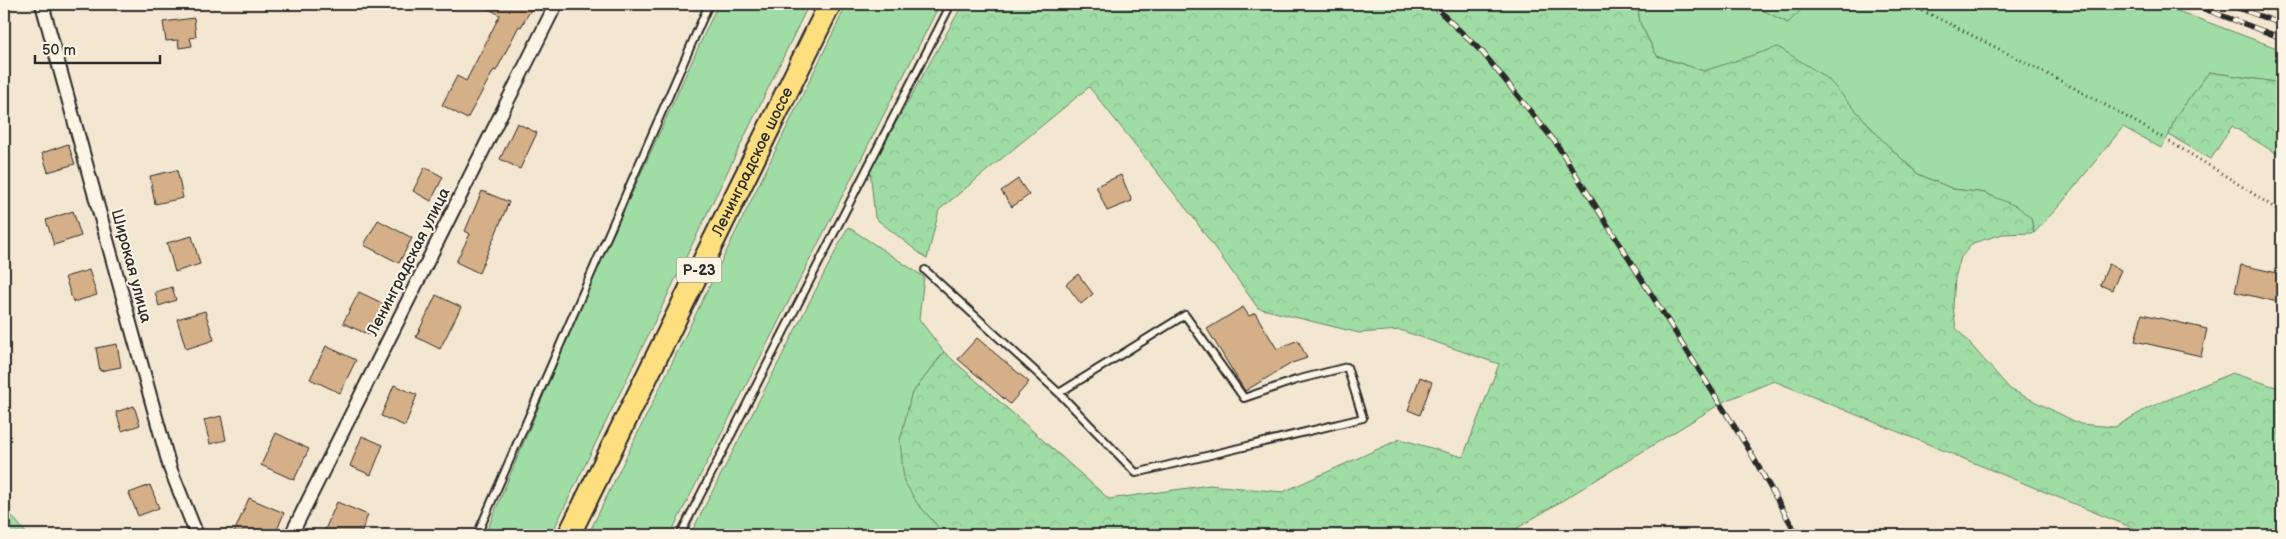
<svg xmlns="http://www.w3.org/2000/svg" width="2286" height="539" font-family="'Balsamiq Sans',sans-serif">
<defs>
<pattern id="forest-crowns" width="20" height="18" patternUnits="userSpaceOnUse" patternTransform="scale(1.25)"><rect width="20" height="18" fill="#a0dda4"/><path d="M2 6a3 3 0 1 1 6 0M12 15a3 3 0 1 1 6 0" fill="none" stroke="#8abe8d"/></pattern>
</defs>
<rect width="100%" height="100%" fill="#f4e7d2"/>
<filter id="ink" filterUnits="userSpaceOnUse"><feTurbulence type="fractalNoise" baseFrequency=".02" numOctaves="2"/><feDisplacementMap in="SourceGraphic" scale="10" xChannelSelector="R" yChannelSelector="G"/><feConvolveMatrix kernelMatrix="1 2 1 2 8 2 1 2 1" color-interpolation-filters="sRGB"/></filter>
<g filter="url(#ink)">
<g fill="#a0dda4" stroke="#668468">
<polygon points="718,4 809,4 551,535 485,535 583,301"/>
<polygon points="847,4 940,4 670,535 588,535"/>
<polygon points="1637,4 1751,4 1788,23 1803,8 1796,4 2159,4 2282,50 2282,83 2209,72 2175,118 2169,135 2161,148 2123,127 2060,205 2034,233 2031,218 1985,193 1953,189 1918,174 1885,143 1704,71 1657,56 1640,23"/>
<polygon points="848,227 924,277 919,319 944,352 911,395 917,503 945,535 690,535"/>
</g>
<g fill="url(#forest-crowns)" stroke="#668468">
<polygon points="963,4 1637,4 1640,23 1657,56 1704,71 1778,47 1827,78 1885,143 1918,174 1953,189 1985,193 2018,207 2031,218 2034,233 2003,234 1973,243 1961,257 1955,278 1953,307 1956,328 2010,389 2080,424 2115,427 2148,408 2232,373 2282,389 2282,535 2150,535 1774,381 1725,401 1506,535 945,535 917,503 904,481 900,441 911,395 944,352 1109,499 1210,485 1283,492 1400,439 1463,457 1499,364 1400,330 1359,333 1258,308 1192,216 1089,87 939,210 927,259 875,218 870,169"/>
<polygon points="1751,4 1796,4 1803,8 1788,23"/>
<polygon points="2209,72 2282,83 2282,157 2232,126 2211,159 2169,135 2175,118"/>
<polygon points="4,507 28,535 4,535"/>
</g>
<g fill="#d5af87" stroke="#2b2b2b">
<polygon points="479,4 534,4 521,27 519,26 496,71 494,70 467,119 442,105 457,76 466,81 500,15"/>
<polygon points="194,18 196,37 190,38 192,46 179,48 178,40 166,41 163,22"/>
<polygon points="517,123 537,133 520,169 500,159"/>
<polygon points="68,144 75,164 48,172 42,153"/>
<polygon points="425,167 443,177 431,201 413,191"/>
<polygon points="177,170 183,198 155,204 150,176"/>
<polygon points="1121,175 1132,201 1107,211 1096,186"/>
<polygon points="1018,179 1029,195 1012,207 1001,191"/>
<polygon points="482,191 509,202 479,273 456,262 470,234 465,231"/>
<polygon points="73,211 81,236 54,245 46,220"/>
<polygon points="378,220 412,238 399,263 364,245"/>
<polygon points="192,236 200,264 175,272 167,243"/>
<polygon points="2109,264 2121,270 2112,290 2100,285"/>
<polygon points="2241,265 2282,274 2282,303 2235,292"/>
<polygon points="89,270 97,295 73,302 65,277"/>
<polygon points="1078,274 1093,294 1081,304 1066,284"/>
<polygon points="172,287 176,300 159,306 155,292"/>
<polygon points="359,292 384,304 369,335 343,323"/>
<polygon points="436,295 461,307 440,349 416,337"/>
<polygon points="1243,307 1249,316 1255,313 1277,349 1298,340 1307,358 1292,363 1245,391 1207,329"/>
<polygon points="205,311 214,340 186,349 177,319"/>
<polygon points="2142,314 2207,329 2201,356 2135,341"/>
<polygon points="977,338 1029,382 1010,404 958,359"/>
<polygon points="117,344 121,367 100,371 96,348"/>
<polygon points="326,346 356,360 340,393 310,379"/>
<polygon points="1420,377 1432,382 1420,415 1408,410"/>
<polygon points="394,385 417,395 405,426 381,416"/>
<polygon points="134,406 140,425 122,431 116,412"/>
<polygon points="221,416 226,440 210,444 204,420"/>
<polygon points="276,433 309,449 294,480 261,465"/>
<polygon points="362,436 383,445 371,475 350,466"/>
<polygon points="150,485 159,508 138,516 129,493"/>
<polygon points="249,498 284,513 275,535 233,535"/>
<polygon points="337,502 368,515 360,535 332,535 324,532"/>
</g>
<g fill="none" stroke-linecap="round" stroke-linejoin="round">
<defs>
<g id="service">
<polyline points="925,270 1059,393 1136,473 1363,418 1347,367 1296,380 1244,398 1185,315 1059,393"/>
<polyline points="477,535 709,4"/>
<polyline points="680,535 951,4"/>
</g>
<g id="minor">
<polyline points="42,4 170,468 197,535"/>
<polyline points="291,535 556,4"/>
</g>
<g id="trunk">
<path id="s1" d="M569 535 830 4"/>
</g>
</defs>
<use href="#service" stroke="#2b2b2b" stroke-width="10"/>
<use href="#minor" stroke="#2b2b2b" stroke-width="16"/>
<use href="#trunk" stroke="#2b2b2b" stroke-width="25"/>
<path stroke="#2b2b2b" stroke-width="3" stroke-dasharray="1 4" stroke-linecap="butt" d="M1909 4C2037 67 2164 132 2282 213"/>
<use href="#service" stroke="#fcf5e5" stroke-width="6"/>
<use href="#minor" stroke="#fcf5e5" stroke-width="12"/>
<use href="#trunk" stroke="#fedf80" stroke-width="21"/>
<defs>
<g id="rail">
<polyline points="1432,4 1483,53 1556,143 1748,448 1797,535"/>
<polyline points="2191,4 2282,38"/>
<polyline points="2227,4 2282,24"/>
</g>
</defs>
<use href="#rail" stroke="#2b2b2b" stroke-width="5.5"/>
<use href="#rail" stroke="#fcf5e5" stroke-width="4" stroke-dasharray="11" stroke-linecap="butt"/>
</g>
</g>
<g text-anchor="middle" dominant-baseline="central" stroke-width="4" stroke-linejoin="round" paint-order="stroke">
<rect fill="#fcf5e5" stroke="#6a6863" stroke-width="1" x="676.5" y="257.5" width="45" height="25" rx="4"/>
<g font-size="15" font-weight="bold" fill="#2b2b2b">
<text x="699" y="270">Р-23</text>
</g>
<g font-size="16" fill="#2b2b2b" stroke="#fcf5e5">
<text stroke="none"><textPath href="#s1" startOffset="416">Ленинградское шоссе</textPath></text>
<text transform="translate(409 262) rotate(-63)">Ленинградская улица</text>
<text transform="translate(131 266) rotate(75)">Широкая улица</text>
</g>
</g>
<rect width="2286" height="539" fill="none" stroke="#fcf5e5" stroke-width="20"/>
<rect x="10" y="10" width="2266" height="519" fill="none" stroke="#2b2b2b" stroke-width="2" filter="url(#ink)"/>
<path d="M35 55v8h125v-8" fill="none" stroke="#2b2b2b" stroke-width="2.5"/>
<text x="42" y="55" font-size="15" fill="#2b2b2b" stroke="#fcf5e5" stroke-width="4" paint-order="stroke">50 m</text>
</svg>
